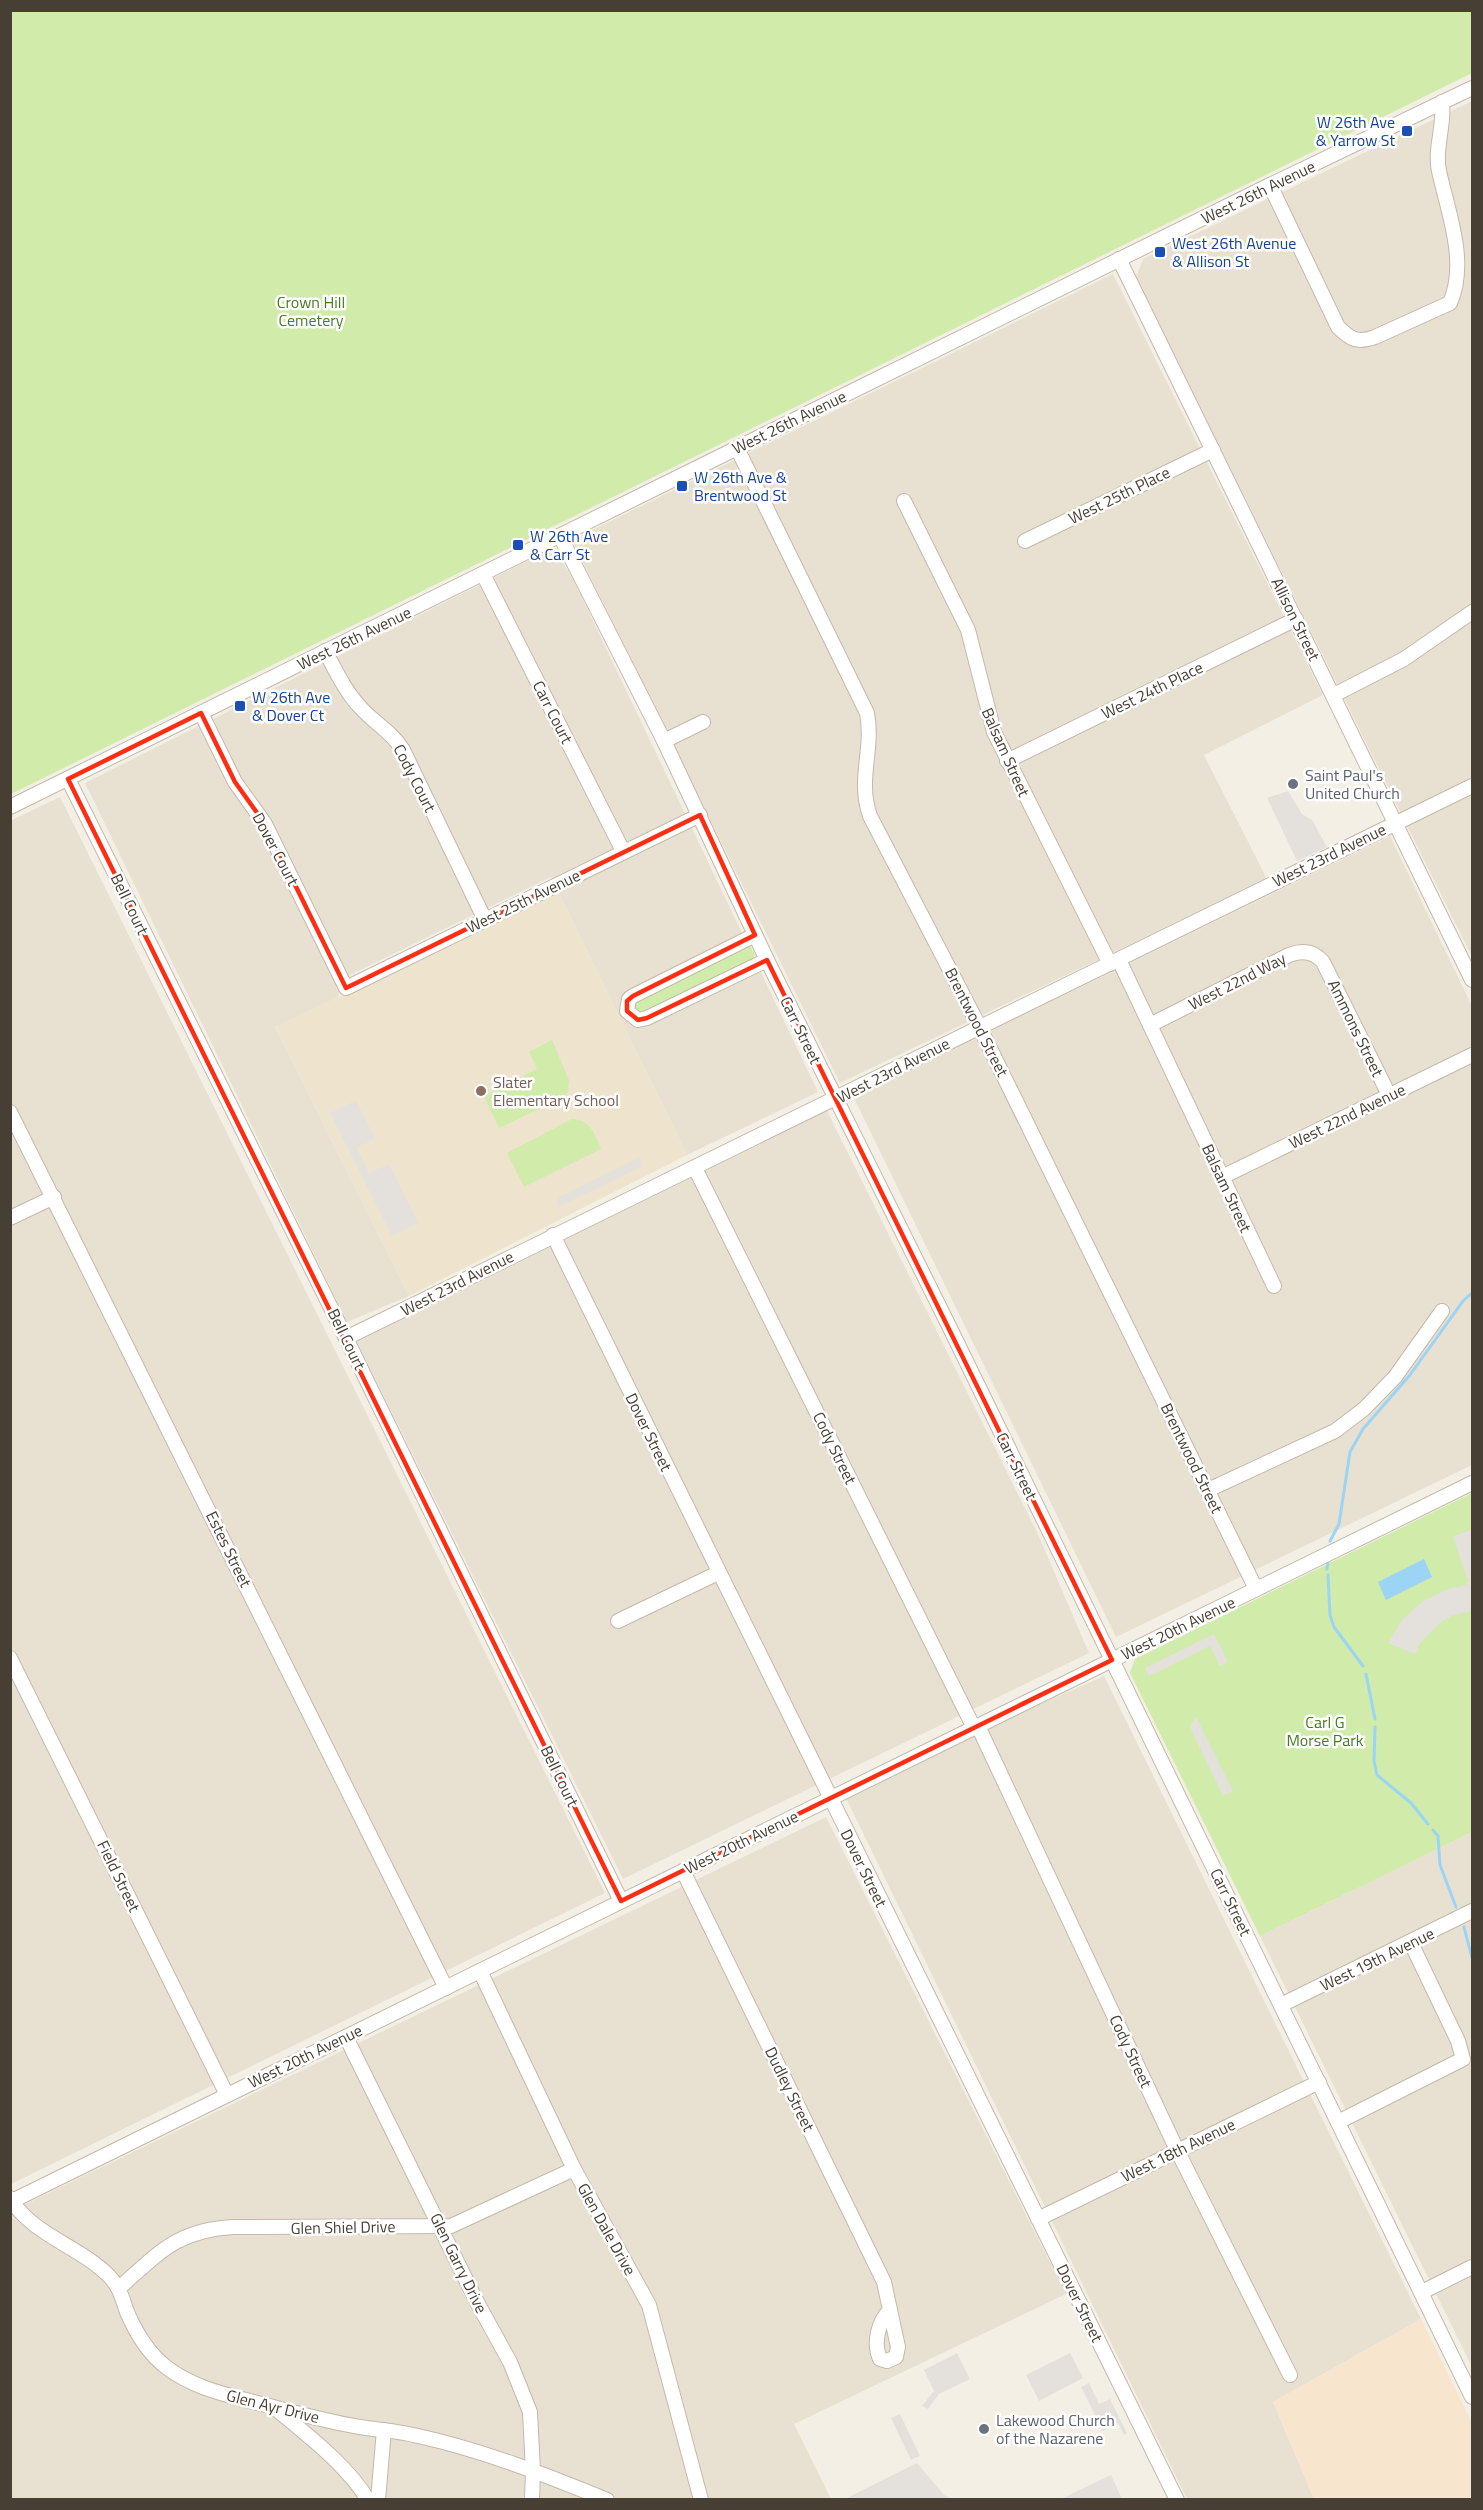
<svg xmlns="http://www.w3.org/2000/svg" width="1483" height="2510" font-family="'Titillium Web',sans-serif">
<rect width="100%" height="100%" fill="#f4efe5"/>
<g fill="#e8e1d2">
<polygon points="1472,101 1472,957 1136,278 1143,259"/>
<polygon points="1113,274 1323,695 1204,755 1267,879 840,1083 572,540"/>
<polygon points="553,548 572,577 818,1092 687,1155 551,877 350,975 337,998 275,1027 409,1296 347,1322 85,783"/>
<polygon points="60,797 605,1893 11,2184 10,821"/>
<polygon points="1390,836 1472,1006 1472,1465 1116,1637 854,1098"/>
<polygon points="827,1111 1037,1532 1089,1653 623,1879 357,1342"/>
<polygon points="1104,1676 1421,2319 1273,2402 1314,2499 1187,2499 843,1792"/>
<polygon points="826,1817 1066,2294 794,2424 831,2499 11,2500 11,2211"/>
<polygon points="1472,1832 1472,2367 1260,1936"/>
</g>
<polygon fill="#f8e5ce" points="1421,2319 1472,2423 1472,2499 1314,2499 1273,2402"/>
<polygon fill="#eee4cd" points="559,893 687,1155 409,1296 275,1027"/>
<g fill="#d0ebaa">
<polygon points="11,10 1472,10 1472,73 11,794"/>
<polygon points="750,946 755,955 752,960 639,1015 633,1010 633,1002 743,947"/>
<polygon points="552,1040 569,1080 568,1091 564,1097 499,1128 484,1096 537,1069 529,1052"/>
<path d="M572 1119C591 1120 594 1133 601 1149L524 1187 507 1153Z"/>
<polygon points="1472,1493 1472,1832 1260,1936 1130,1673 1135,1659"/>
</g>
<g fill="#e4e1dd">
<polygon points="1288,791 1302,814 1312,820 1327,847 1297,861 1267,798"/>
<polygon points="356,1100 375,1138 357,1148 369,1173 389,1164 418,1223 392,1236 330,1113"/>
<polygon points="640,1157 641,1167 557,1208 557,1198"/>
<polygon points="1472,1530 1472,1611 1453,1615 1441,1622 1420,1643 1415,1654 1388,1643 1402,1620 1423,1601 1448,1589 1466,1585 1468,1581 1453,1536"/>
<polygon points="1214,1634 1228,1662 1220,1666 1210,1646 1149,1676 1145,1668"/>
<polygon points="1196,1717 1233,1791 1223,1796 1190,1727"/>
<polygon points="957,2353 970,2379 939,2394 928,2409 922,2406 934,2391 924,2370"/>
<polygon points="1070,2353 1083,2378 1039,2401 1026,2375"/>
<polygon points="1089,2383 1099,2404 1110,2399 1127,2433 1124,2435 1118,2423 1103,2431 1081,2387"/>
<polygon points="900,2414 920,2456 911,2460 891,2418"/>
<polygon points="917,2463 944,2495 952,2499 845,2499"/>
<polygon points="1111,2475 1122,2499 1061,2499"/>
</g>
<polygon fill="#9cd4f6" points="1424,1559 1432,1577 1386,1600 1378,1582"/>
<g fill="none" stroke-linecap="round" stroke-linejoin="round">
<g stroke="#9cd4f6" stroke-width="3">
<polyline points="1330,1541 1339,1524 1350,1452 1363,1429 1410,1375 1463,1301 1472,1293"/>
<polyline points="1327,1569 1328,1562"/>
<polyline points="1328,1575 1330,1615 1334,1627 1363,1666"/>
<polyline points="1366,1674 1375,1719"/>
<polyline points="1375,1727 1374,1761 1377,1775 1411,1803 1428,1824"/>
<polyline points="1433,1830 1438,1836 1440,1865 1456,1907"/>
<polyline points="1464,1927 1472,1958"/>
</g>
<defs>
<g id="minor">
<path d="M1270 185 1338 327C1351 340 1358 343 1375 337L1450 303C1468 262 1448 212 1439 171 1434 149 1445 125 1442 102"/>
<polyline points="1119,259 1472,980"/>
<path d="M737 448 867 713C874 750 857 779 870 816L979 1026 1256 1589"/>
<polyline points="904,501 968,630 994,732 1110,964"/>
<polyline points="560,536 664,741 767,960 948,1324 1472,2397"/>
<polyline points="1025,541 1213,450"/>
<polyline points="483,574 623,851"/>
<path d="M325 651C336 671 345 691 360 707 374 723 391 731 403 750L485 920"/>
<polyline points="1334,695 1404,659 1472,612"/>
<polyline points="201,713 235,782 265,824 346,988 700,815"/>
<polyline points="664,741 703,722"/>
<polyline points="1007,761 1296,619"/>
<polyline points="68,779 346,1338 621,1901"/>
<polyline points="10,807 1270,185 1472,88"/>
<polyline points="755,935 633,996 629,999 627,1011 638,1020 647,1018 767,960"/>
<polyline points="1119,960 1274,1286"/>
<path d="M1150 1025 1289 955C1302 950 1314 951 1323 962L1389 1095"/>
<polyline points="10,1112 446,1988"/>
<polyline points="695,1168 974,1728"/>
<polyline points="1222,1177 1472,1055"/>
<polyline points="10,1218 54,1197"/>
<polyline points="553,1235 1177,2500"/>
<polyline points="346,1338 1472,786"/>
<polyline points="1208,1490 1335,1431 1364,1409 1395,1377 1442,1311"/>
<polyline points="618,1621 718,1573"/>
<polyline points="10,1658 227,2095"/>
<polyline points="978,1726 1177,2150 1290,2375"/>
<path d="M683 1871 884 2282 898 2347 896 2357 887 2361 880 2359C873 2343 878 2322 890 2310"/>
<polyline points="480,1971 574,2169 649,2305 701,2500"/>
<polyline points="1281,2005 1472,1911"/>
<polyline points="346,2037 478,2304 510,2362 530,2412 533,2471 532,2500"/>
<polyline points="1338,2122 1463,2059 1458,2041 1411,1943"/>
<path d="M10 2198C32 2235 81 2247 109 2276 120 2287 122 2298 127 2312 136 2333 148 2353 166 2367 192 2387 223 2394 254 2402 289 2411 324 2421 360 2427 379 2430 399 2431 418 2436 482 2450 546 2475 607 2500"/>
<polyline points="10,2202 1472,1483"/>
<polyline points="1038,2219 1319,2082"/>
<path d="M119 2288C159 2253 177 2230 233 2227L451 2226 574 2169"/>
<polyline points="1422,2292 1472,2267"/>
<path d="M276 2409C306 2434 348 2466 368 2500"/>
<polyline points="378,2500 384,2430"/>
</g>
</defs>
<use href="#minor" stroke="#c3b9aa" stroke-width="16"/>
<use href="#minor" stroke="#fff" stroke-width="14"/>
</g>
<path fill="none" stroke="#ff2d11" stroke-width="4.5" stroke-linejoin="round" d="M201 713 235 782 265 824 346 988 700 815 755 935 633 996 627 1001V1011L638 1020 647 1018 767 960 1112 1660 621 1901 68 779Z"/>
<g fill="#1a4fb4" stroke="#fff" stroke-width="2">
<rect x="1401" y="125" width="12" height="12" rx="3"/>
<rect x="1154" y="246" width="12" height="12" rx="3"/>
<rect x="676" y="480" width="12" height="12" rx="3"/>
<rect x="512" y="539" width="12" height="12" rx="3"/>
<rect x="234" y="700" width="12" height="12" rx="3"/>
</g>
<g fill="#6b7280" stroke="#fff" stroke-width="2">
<circle cx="1293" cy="784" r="6"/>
<circle cx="984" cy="2429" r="6"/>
</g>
<circle fill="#8d6e63" stroke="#fff" stroke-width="2" cx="481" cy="1091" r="6"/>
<g text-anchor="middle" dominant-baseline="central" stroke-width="5" stroke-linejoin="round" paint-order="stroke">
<g font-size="16" fill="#164399" stroke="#fff" text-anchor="start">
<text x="1395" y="122" text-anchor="end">W 26th Ave<tspan x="1395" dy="18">&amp; Yarrow St</tspan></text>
<text x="1172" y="243">West 26th Avenue<tspan x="1172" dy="18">&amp; Allison St</tspan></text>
<text x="694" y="477">W 26th Ave &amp;<tspan x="694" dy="18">Brentwood St</tspan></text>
<text x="530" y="536">W 26th Ave<tspan x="530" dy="18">&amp; Carr St</tspan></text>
<text x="252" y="697">W 26th Ave<tspan x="252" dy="18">&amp; Dover Ct</tspan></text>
</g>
<g font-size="16" fill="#473f34" stroke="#fff">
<text transform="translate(1258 192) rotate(-26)">West 26th Avenue</text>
<text transform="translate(789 422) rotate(-26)">West 26th Avenue</text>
<text transform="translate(1119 495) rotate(-26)">West 25th Place</text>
<text transform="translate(1296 619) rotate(64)">Allison Street</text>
<text transform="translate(354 638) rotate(-26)">West 26th Avenue</text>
<text transform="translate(1152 690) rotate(-26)">West 24th Place</text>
<text transform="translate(553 712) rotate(63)">Carr Court</text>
<text transform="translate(1006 752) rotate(66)">Balsam Street</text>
<text transform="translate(415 778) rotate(63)">Cody Court</text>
<text transform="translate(276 849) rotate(62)">Dover Court</text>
<text transform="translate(1329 855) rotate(-26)">West 23rd Avenue</text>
<text transform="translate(523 901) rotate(-26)">West 25th Avenue</text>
<text transform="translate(130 904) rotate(64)">Bell Court</text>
<text transform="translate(1237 981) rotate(-27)">West 22nd Way</text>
<text transform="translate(977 1022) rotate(63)">Brentwood Street</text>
<text transform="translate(1356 1028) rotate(64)">Ammons Street</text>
<text transform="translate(801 1030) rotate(64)">Carr Street</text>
<text transform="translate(893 1070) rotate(-27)">West 23rd Avenue</text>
<text transform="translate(1347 1116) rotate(-26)">West 22nd Avenue</text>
<text transform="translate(1227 1188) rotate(65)">Balsam Street</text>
<text transform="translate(457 1283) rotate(-27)">West 23rd Avenue</text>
<text transform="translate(347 1339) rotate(64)">Bell Court</text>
<text transform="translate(649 1432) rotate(64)">Dover Street</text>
<text transform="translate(835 1448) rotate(64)">Cody Street</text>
<text transform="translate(1192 1458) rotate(64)">Brentwood Street</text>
<text transform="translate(1017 1466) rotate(64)">Carr Street</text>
<text transform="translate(229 1549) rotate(64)">Estes Street</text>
<text transform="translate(1178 1628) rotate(-26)">West 20th Avenue</text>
<text transform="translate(560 1776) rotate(64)">Bell Court</text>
<text transform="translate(741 1842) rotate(-26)">West 20th Avenue</text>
<text transform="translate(864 1868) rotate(64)">Dover Street</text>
<text transform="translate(119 1876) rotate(64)">Field Street</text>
<text transform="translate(1231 1902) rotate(64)">Carr Street</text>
<text transform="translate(1377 1959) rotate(-26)">West 19th Avenue</text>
<text transform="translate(1131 2051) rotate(65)">Cody Street</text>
<text transform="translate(305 2056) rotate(-26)">West 20th Avenue</text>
<text transform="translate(790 2089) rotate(64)">Dudley Street</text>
<text transform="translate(1178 2150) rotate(-26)">West 18th Avenue</text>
<text transform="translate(343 2227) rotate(-1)">Glen Shiel Drive</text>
<text transform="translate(607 2229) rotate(61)">Glen Dale Drive</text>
<text transform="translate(459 2263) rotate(64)">Glen Garry Drive</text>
<text transform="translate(1080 2303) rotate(64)">Dover Street</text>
<text transform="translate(273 2406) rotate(14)">Glen Ayr Drive</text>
</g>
<g font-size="16" fill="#487d23" stroke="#fff">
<text x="311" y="302">Crown Hill<tspan x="311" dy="18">Cemetery</tspan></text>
<text x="1325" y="1722">Carl G<tspan x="1325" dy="18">Morse Park</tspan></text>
</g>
<g font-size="16" fill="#5b616d" stroke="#fff" text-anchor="start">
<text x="1305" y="775">Saint Paul's<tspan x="1305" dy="18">United Church</tspan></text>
<text x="996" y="2420">Lakewood Church<tspan x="996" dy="18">of the Nazarene</tspan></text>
</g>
<g font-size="16" fill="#785e54" stroke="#fff" text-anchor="start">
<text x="493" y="1082">Slater<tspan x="493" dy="18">Elementary School</tspan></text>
</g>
</g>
<rect width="1483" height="2510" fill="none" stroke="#473f34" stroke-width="24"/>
</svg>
